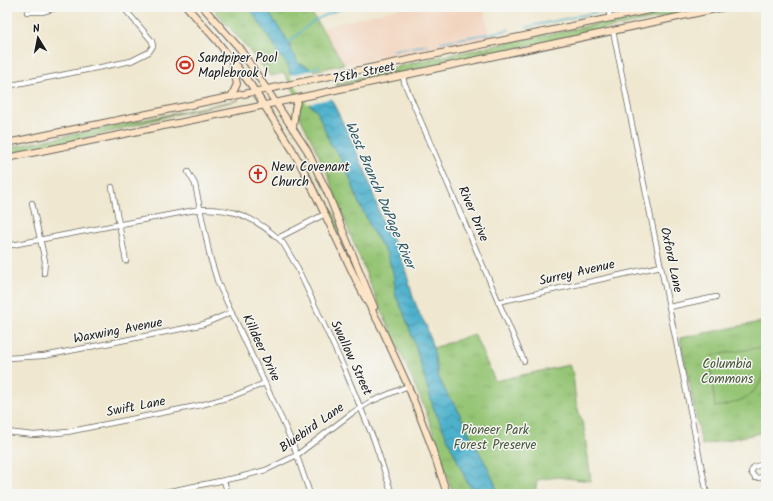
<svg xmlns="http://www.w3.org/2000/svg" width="773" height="501" font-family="Kalam,sans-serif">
<defs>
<pattern id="grass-dots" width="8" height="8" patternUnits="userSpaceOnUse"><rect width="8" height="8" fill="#95c574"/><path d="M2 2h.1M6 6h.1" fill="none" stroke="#80a964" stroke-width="1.8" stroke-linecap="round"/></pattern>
<pattern id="park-tufts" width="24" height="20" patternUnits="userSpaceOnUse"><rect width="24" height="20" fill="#95c574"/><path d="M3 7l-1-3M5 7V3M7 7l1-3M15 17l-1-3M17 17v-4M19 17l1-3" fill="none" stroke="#80a964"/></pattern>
<pattern id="water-waves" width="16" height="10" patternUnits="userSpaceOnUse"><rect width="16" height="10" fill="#4db1cc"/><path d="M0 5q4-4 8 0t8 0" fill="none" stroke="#3f8fa5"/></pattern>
</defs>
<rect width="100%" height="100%" fill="#f6f6f2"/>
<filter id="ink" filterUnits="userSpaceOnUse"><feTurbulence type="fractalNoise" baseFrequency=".025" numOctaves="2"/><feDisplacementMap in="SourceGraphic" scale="8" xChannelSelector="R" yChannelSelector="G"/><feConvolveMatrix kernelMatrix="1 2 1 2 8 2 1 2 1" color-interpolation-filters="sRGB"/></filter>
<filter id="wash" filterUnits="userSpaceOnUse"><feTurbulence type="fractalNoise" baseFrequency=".012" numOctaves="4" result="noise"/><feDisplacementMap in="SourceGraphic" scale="16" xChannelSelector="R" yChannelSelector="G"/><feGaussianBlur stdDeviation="0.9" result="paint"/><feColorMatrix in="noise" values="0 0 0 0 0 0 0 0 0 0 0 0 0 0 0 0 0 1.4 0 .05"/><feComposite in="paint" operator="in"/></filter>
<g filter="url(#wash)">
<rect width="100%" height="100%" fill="#efe7cf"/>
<polygon fill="#f2d4be" points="402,7 484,7 490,39 423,52 344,64 322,28"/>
<g fill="url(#grass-dots)" stroke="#587048">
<polygon points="678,7 710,7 337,86 336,84 416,62"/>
<polygon points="239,100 172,115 95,136 7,154 7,148"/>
<polygon points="299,154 302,157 333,212 355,265 353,266 312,177"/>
</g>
<g fill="url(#park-tufts)" stroke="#587048">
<polygon points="212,7 308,7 344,64 302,74 392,250 425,351 474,334 495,381 569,365 573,374 576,403 584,428 591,481 558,477 537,480 535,494 453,494 426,411 377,300 350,234 326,170 299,115 299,107 302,105 284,73 271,76"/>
<polygon points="766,321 766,432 702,445 680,338"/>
</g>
<path fill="#95c574" stroke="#587048" d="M763 347C770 385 752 402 715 407L710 359 714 355Z"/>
<path fill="url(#water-waves)" stroke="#346674" d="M249 7H267L269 13 285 36 298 63 308 67 331 99 348 133 366 173 385 229 397 247 406 272 413 297 420 315 426 325 434 352 438 376 449 398 455 404 469 433 490 472 499 494H474L467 482 433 407 415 345 403 311 396 297 393 272 387 254 371 229 367 219 359 204 351 181 341 158 331 145 317 111 310 105 290 73C290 65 282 58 276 53L278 51Z"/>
<polygon fill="#efe7cf" points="313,70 333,98 307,104 289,75"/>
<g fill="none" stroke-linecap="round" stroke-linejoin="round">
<g stroke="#4db1cc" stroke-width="1.5">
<polyline points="615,8 622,7"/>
<polyline points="527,27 602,11"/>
<polyline points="441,42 509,30"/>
<path d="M288 44C310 22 318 16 348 7"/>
<polyline points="393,50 427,45"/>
<polyline points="309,70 320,66"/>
</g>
</g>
</g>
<g filter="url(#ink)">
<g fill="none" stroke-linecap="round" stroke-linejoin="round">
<defs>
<g id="street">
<polyline points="608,7 610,18"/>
<polyline points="27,12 42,12 59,7"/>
<polyline points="613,31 707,494"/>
<polyline points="403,76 404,82 524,361"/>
<polyline points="7,86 131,61 149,52 153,46 152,41 123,7"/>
<polyline points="188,172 195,184 210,257 218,283 283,422 294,447 310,494"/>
<polyline points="112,187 126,261"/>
<polyline points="32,203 45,261 44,273"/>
<polyline points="278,238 283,243 296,265 344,368 374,440 392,494"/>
<path d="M7 246 200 209C233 208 253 217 278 238L325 214"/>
<polyline points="498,302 661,266"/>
<polyline points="669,307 716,297"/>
<polyline points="7,358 44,356 186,328 204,324 232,312"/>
<polyline points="7,432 34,435 67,432 201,405 233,396 265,383"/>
<polyline points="763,464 754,467 751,472 755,478 766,477"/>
<polyline points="764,464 763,464 766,477"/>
<polyline points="224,481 228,494"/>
<polyline points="155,494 240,477 266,470 297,455 352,413 370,402 408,386"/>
</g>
<g id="secondary">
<polyline points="187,7 217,41 251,85 292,149 306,175 359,286 382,329 408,386 431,445 447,494"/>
<polyline points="203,7 240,49 307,150 328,194 374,307"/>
<polyline points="231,97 237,84 232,63"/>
<polyline points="293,128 295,109 298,98"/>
<polyline points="7,143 664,7"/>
<polyline points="7,158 251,108 725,7"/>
</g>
</defs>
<use href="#street" stroke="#66635b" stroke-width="6"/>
<use href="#secondary" stroke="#66635b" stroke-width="8"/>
<use href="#street" stroke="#fff" stroke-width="4.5"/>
<use href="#secondary" stroke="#fee4c6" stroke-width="6"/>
</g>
</g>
<defs>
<symbol id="stadium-ring" viewBox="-11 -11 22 22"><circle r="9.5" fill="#f6f6f2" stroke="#c8321e" stroke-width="1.5"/><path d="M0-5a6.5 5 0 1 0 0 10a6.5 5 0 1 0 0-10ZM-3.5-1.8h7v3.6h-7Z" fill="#c8321e"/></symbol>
<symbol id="church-ring" viewBox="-11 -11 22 22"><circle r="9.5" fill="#f6f6f2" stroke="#c8321e" stroke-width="1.5"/><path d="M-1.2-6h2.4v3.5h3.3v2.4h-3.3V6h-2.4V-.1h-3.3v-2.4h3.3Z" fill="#c8321e"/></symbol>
</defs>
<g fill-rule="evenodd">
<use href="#stadium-ring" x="175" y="55" width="20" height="20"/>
<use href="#church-ring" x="248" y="164" width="20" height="20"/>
</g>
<g text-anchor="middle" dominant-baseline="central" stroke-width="3" stroke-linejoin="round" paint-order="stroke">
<g font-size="13" fill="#1c1c1c" stroke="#f6f6f2" text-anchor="start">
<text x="198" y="58">Sandpiper Pool<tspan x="198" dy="15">Maplebrook I</tspan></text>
<text x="271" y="167">New Covenant<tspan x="271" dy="15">Church</tspan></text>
</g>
<g font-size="13" fill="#1c1c1c" stroke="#f6f6f2">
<text transform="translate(364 73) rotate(-12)">75th Street</text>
<text transform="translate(473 214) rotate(67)">River Drive</text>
<text transform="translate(671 260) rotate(78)">Oxford Lane</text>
<text transform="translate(577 273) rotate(-13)">Surrey Avenue</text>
<text transform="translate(118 331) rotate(-11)">Waxwing Avenue</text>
<text transform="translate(261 348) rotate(65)">Killdeer Drive</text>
<text transform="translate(351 358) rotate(65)">Swallow Street</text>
<text transform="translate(136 407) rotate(-11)">Swift Lane</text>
<text transform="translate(312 428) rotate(-35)">Bluebird Lane</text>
</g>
<g font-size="13" fill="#46573b" stroke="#f6f6f2">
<text x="727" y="364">Columbia<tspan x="727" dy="15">Commons</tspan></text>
<text x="495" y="430">Pioneer Park<tspan x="495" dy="15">Forest Preserve</tspan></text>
</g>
<g font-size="14" font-style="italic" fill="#305862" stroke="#f6f6f2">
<text transform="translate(380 195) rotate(67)">West Branch DuPage River</text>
</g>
</g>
<rect width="773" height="501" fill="none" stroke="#f6f6f2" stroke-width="24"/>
<g transform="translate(38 38) rotate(350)" stroke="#f6f6f2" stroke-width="3" paint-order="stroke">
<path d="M0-3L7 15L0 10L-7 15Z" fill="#1c1c1c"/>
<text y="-6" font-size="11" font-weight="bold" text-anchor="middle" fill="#1c1c1c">N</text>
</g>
</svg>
